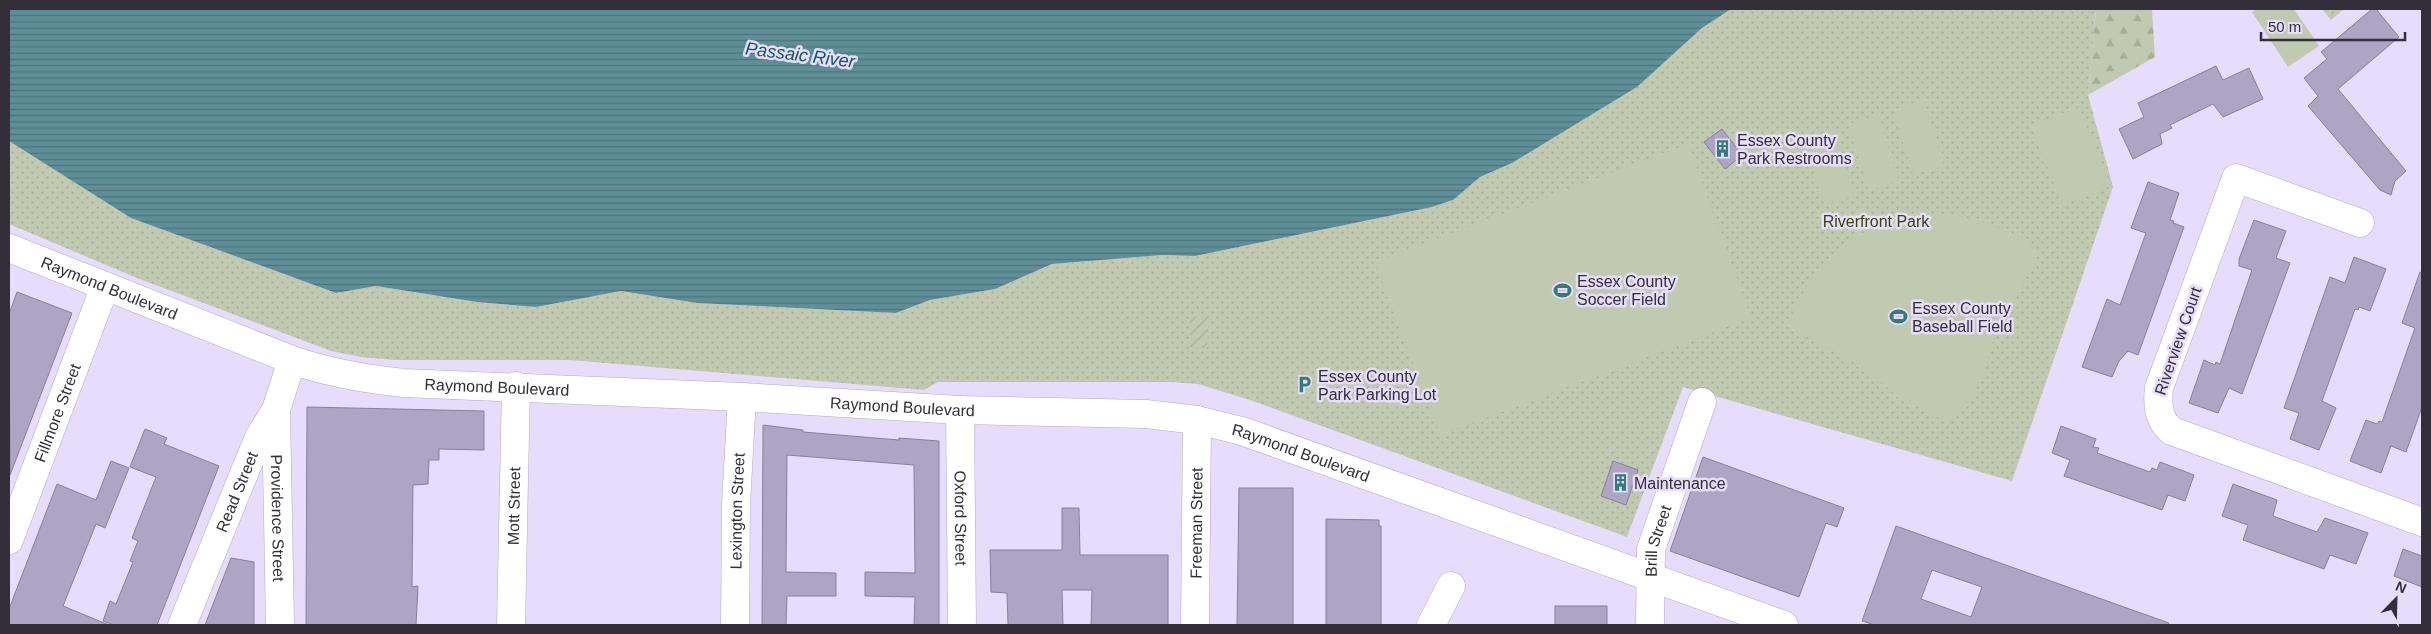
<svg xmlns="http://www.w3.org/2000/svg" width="2431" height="634" font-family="Helvetica,sans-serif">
<defs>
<pattern id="grass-dots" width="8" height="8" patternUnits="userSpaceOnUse" patternTransform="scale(1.25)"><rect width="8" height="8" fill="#c2c9b1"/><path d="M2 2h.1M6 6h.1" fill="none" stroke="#a7ad99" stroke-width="1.8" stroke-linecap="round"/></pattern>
<pattern id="forest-firs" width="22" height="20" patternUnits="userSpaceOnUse" patternTransform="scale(1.25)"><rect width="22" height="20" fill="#c2c9b1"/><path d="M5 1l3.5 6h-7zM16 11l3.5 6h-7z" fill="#a7ad99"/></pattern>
<pattern id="garden-furrows" width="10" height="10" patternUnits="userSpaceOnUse" patternTransform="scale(1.25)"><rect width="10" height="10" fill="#c2c9b1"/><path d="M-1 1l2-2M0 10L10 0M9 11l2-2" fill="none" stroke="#a7ad99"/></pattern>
<pattern id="water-rules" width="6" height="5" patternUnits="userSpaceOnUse" patternTransform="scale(1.25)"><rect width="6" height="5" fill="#5e8e97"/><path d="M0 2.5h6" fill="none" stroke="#4e747c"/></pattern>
</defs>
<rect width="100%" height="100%" fill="#e6ddfd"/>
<g fill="url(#grass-dots)">
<polygon points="1731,9 2096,9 2088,95 2113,187 2012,481 1683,387 1627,537 1250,400 1198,384 1171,382 938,382 924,390 570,360 394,360 361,357 331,351 137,278 9,224 9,141 131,218 336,293 376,286 477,302 536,307 621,291 697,303 896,313 930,300 995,289 1052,264 1162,255 1195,256 1432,207 1453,200 1480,177 1512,163 1637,87 1702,28"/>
<polygon points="2322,9 2344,9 2331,20"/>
</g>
<polygon fill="url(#forest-firs)" points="2096,9 2152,9 2155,57 2088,95"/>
<polygon fill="url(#garden-furrows)" points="1209,311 1207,348 1190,347 1190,319"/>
<g fill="#c2c9b1">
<polygon points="2257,9 2294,9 2319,46 2288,67 2252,12"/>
<polygon points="1923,100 1944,166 1913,175 1893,110"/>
<polygon points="2079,107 2111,186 2063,205 2031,126"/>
<polygon points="1878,115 1899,181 1869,191 1848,124"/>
<polygon points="1834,130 1854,196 1824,205 1803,139"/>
<polygon points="1688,144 1751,318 1440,435 1375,262"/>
<path d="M1936 214C1975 217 2009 227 2040 252L1995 334 1984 374 1967 405 1960 414 1951 419H1941L1899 398 1869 371 1787 326C1814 257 1861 218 1936 214Z"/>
</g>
<polygon fill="url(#water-rules)" points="9,9 1731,9 1702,28 1637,87 1512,163 1480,177 1453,200 1432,207 1195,256 1162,255 1052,264 995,289 930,300 896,313 697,303 621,291 536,307 477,302 376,286 336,293 131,218 9,141"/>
<g fill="#ada5c3" stroke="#88809c" fill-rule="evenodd">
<polygon points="2372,9 2376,9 2399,37 2338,89 2406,171 2395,181 2391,195 2380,190 2308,106 2318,96 2304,78 2327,59 2321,52"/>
<polygon points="2216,66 2223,80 2249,68 2263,99 2223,117 2213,104 2170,125 2172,128 2160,134 2162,144 2133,159 2119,129 2144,117 2138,103"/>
<polygon points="1722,129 1742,155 1725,169 1704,142"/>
<polygon points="2148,182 2179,193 2170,220 2174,221 2173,223 2184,227 2138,355 2128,351 2119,361 2112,377 2082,367 2107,299 2120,305 2146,233 2131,228"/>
<polygon points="2254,220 2286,231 2276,258 2290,263 2242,394 2229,388 2218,413 2189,403 2204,360 2215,365 2216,362 2220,364 2252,270 2239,266 2239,259"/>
<polygon points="2354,257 2386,269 2370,311 2359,307 2358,310 2355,309 2322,401 2336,408 2319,450 2290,439 2299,413 2284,408 2330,277 2345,283"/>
<polygon points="2420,272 2422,273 2422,407 2406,452 2391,446 2381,473 2350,461 2366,420 2377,424 2379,421 2382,422 2415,328 2402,323"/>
<polygon points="17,292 72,313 10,475 9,314"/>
<polygon points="307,407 484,411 484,450 439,449 439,460 429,460 428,484 413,485 412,587 418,586 416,625 306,625"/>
<polygon points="763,425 803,430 803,432 899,440 899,438 939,441 939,625 914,625 915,597 865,596 865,572 915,573 914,465 787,455 786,572 836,573 836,596 787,596 786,625 762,625"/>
<polygon points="2061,426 2096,439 2093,447 2099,448 2097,453 2150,472 2152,468 2157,470 2160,462 2194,475 2185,501 2168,495 2162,510 2064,476 2070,460 2052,453"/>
<polygon points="145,429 167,438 164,444 219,466 157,625 114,625 103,621 110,601 116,604 133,562 130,561 138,541 132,538 156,477 130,467"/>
<polygon points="1703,457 1844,508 1837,527 1826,523 1799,597 1670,551"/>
<polygon points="111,461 129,468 105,528 96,524 63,606 109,625 9,625 9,609 57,484 96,500"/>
<polygon points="1613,461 1638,470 1626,505 1601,496"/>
<polygon points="2233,484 2277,500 2273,516 2317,532 2325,518 2368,533 2356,564 2330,555 2324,569 2243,540 2248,525 2222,516"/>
<polygon points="1239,488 1293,488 1293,625 1237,625"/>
<polygon points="1062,508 1079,508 1080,555 1168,555 1168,625 1091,625 1092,590 1062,590 1063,625 1008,625 1007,593 991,592 990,550 1062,550"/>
<polygon points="1326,519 1379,520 1379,526 1381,526 1381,625 1326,625"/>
<path d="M1896 526 2169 623 2168 625H1875L1862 621ZM1932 570 1982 587 1971 617 1921 599Z"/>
<polygon points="2403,549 2422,556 2422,587 2394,576"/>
<polygon points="231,558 254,562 254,625 205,625"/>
<rect x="1555" y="606" width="52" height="19"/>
</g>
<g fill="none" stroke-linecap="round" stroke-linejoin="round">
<defs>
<g id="minor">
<path d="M2360 223 2236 178 2159 388C2157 404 2158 421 2172 431L2422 522"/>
<path id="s1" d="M276 410 280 625"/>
<path id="s2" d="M960 410 962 625"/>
<path id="s3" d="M9 540 105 286"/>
<path id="s4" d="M182 625 259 437 276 410 292 360"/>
<path id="s5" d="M511 625 516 386"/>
<path id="s6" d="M735 625 736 504 742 397"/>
<path id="s7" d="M1195 625 1197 420"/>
<polyline points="1431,625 1451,586"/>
<path id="s8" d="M1650 625 1651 549 1702 402"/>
</g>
<g id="major">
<path id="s9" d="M9 248 292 360C329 373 365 379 404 383L742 397 960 410 1146 414 1197 420 1242 431 1784 625"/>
</g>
</defs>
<use href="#minor" stroke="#b2aac8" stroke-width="29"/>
<use href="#major" stroke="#b2aac8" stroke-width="29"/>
<use href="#minor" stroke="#fff" stroke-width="28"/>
<use href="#major" stroke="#fff" stroke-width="28"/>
</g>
<defs>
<symbol id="building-bare" viewBox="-9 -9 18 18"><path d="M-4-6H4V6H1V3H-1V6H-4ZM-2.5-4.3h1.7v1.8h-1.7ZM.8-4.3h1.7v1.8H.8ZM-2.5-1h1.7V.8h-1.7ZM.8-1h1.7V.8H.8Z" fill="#347c79" stroke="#e6ddfd" stroke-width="2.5" paint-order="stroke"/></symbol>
<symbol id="stadium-bare" viewBox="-9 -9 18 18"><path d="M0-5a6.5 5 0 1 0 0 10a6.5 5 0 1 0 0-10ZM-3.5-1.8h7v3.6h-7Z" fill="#347c79" stroke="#e6ddfd" stroke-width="2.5" paint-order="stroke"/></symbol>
<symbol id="parking-bare" viewBox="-9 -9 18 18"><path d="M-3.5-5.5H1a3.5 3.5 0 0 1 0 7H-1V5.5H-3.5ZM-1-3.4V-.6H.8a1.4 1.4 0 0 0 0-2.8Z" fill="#347c79" stroke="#e6ddfd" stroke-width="2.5" paint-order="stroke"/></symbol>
</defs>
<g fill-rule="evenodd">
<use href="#building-bare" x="1710" y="136" width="25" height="25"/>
<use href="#stadium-bare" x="1550" y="278" width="25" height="25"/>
<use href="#stadium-bare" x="1886" y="304" width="25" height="25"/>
<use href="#parking-bare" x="1292" y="372" width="25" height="25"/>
<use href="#building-bare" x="1608" y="470" width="25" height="25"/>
</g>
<g text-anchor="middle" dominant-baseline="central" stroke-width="5" stroke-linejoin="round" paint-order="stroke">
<g font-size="16" fill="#322f3b" stroke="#e6ddfd" text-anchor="start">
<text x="1737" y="140">Essex County<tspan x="1737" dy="18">Park Restrooms</tspan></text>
<text x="1577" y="281">Essex County<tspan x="1577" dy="18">Soccer Field</tspan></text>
<text x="1912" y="308">Essex County<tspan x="1912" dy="18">Baseball Field</tspan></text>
<text x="1318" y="376">Essex County<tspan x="1318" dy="18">Park Parking Lot</tspan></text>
<text x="1634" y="483">Maintenance</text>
</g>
<g font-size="16" fill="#394507" stroke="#e6ddfd">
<text x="1876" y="221">Riverfront Park</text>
</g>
<g font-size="16" fill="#322f3b" stroke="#e6ddfd">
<text stroke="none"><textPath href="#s9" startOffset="108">Raymond Boulevard</textPath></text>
<text transform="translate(2178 341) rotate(-71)">Riverview Court</text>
<text stroke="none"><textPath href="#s9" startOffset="512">Raymond Boulevard</textPath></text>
<text stroke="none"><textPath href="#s9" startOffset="918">Raymond Boulevard</textPath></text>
<text stroke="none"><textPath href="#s3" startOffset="136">Fillmore Street</textPath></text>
<text stroke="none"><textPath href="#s9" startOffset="1322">Raymond Boulevard</textPath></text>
<text stroke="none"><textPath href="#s4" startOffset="144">Read Street</textPath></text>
<text stroke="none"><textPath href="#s5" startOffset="119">Mott Street</textPath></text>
<text stroke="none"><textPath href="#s6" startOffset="114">Lexington Street</textPath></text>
<text stroke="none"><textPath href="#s1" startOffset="108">Providence Street</textPath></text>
<text stroke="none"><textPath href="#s2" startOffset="108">Oxford Street</textPath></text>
<text stroke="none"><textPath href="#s7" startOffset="102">Freeman Street</textPath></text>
<text stroke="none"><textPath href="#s8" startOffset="85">Brill Street</textPath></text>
</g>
<g font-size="18" font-style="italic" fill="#125762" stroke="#e6ddfd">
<text transform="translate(800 55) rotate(7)">Passaic River</text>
</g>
</g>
<rect width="2431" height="634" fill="none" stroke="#322f3b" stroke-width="20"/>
<g transform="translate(2396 599) rotate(23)" stroke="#e6ddfd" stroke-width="4" paint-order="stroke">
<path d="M0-4L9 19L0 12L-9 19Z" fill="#322f3b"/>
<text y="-8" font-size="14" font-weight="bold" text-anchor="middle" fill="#322f3b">N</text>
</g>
<path d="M2261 32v8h144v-8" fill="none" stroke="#322f3b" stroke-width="2.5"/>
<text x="2268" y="32" font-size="15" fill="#322f3b" stroke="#e6ddfd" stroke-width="4" paint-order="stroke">50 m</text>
</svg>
